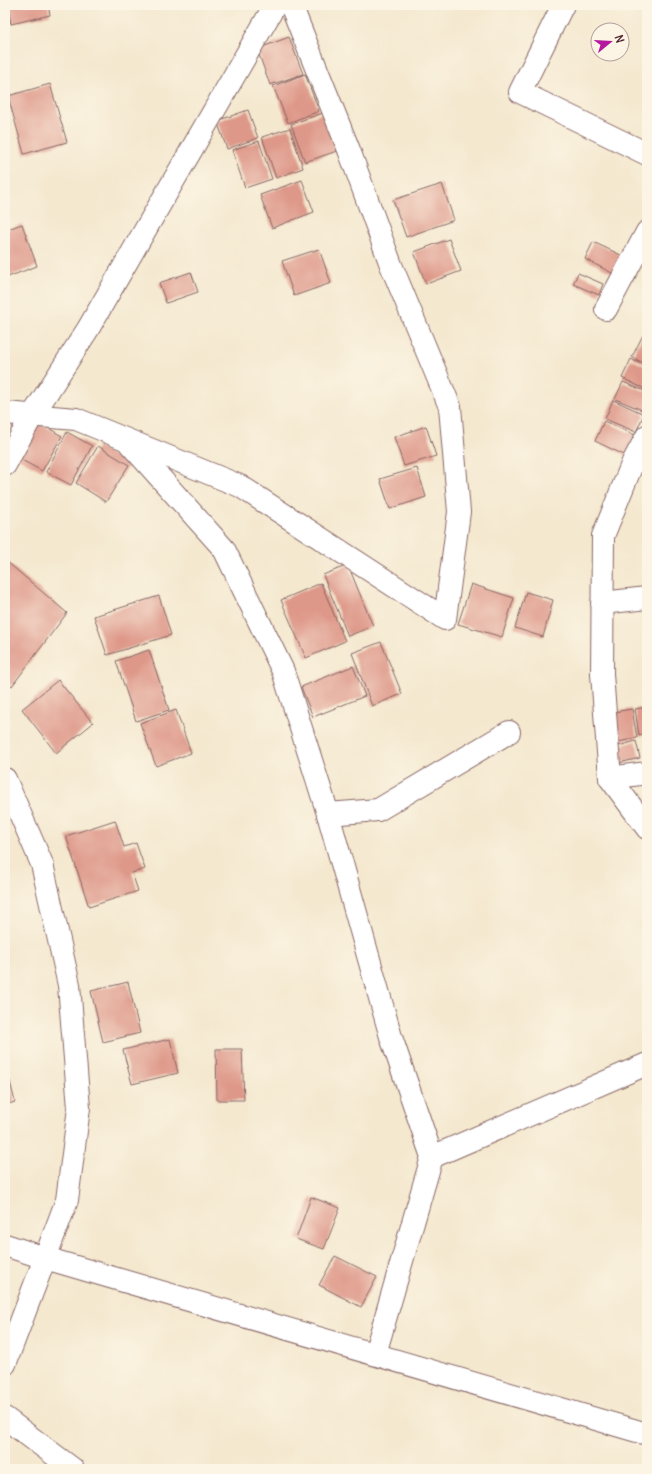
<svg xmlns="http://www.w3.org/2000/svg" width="652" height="1474" font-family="Delius,sans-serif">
<rect width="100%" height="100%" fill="#fcf5e5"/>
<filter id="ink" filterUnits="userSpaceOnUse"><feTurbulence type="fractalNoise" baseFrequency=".025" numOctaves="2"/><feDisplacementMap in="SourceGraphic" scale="8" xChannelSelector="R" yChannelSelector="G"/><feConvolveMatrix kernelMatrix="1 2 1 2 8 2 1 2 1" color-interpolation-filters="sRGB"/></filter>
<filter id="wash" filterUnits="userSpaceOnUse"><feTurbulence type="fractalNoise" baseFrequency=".012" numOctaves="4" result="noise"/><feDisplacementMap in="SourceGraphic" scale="16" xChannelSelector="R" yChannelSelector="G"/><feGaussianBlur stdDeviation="0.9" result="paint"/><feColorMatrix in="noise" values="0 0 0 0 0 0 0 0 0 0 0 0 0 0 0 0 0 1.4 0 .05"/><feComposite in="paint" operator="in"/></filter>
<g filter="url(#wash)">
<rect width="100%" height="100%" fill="#f4e8cf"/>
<g id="blocks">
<g fill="#de9889">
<polygon points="7,5 48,5 50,15 11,24"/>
<polygon points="289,37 303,74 270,85 257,49"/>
<polygon points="305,74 319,111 288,123 273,86"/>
<polygon points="50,84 67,142 24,154 8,96"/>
<polygon points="248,110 258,138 227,149 217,121"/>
<polygon points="323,113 337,151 305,162 291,124"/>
<polygon points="290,128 303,168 276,178 262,137"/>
<polygon points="259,141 272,179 245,188 232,150"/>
<polygon points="302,180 314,212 272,228 260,195"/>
<polygon points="442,184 454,220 406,237 393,200"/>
<polygon points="22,224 37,266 5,278 5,230"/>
<polygon points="449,239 461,271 426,284 414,252"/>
<polygon points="593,242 623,256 614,274 585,259"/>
<polygon points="319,249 331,283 294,296 282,261"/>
<polygon points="191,272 198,292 166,303 159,283"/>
<polygon points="578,273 603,284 599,295 573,284"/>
<polygon points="643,335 647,337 647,365 632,357"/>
<polygon points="631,359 647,367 647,390 622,378"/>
<polygon points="623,382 647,392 647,412 615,399"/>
<polygon points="613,400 644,414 636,432 605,419"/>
<polygon points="36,421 62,436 42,471 16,457"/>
<polygon points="604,421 635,435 626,456 595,441"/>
<polygon points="426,426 436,456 404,466 394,437"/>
<polygon points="67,432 92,446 71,485 46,472"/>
<polygon points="98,446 129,465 106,502 76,483"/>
<polygon points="417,468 426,497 390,509 380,479"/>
<polygon points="5,560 67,613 12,686 5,680"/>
<polygon points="348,565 373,626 348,636 323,575"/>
<polygon points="321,583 345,641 306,658 281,600"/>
<polygon points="471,584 514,598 502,637 458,624"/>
<polygon points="526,592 553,600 543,637 515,628"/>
<polygon points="159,596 171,635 107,655 94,616"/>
<polygon points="381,642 402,694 372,706 352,653"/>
<polygon points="149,650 169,710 136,721 116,661"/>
<polygon points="353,666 365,696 313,717 301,687"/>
<polygon points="58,680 93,723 56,753 22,709"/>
<polygon points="647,707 647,734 639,736 635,709"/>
<polygon points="632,709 637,738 618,742 613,712"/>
<polygon points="176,710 191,753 156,766 140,723"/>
<polygon points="636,741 640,758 619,763 615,747"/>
<polygon points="115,820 124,847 136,843 145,869 132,873 138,891 89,907 66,836"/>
<polygon points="128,982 140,1033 103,1042 91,991"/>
<polygon points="170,1039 178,1073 132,1084 123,1050"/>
<polygon points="216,1049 242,1049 244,1100 217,1100"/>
<polygon points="5,1061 15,1102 5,1105"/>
<polygon points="311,1197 340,1208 324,1249 296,1239"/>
<polygon points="335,1256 377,1277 361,1307 319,1285"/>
</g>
</g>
</g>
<g filter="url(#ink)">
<use href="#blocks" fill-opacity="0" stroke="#866564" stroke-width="1"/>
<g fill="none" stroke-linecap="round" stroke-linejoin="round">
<defs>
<g id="minor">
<polyline points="563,5 520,92 647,154"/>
<polyline points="606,309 647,232"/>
<polyline points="5,413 76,419 240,486 445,619 459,512 450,407 391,265 349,150 291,5"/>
<polyline points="647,436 633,462 603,536 602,674 610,778 647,828"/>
<polyline points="130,444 224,549 283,671 328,814 391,1037 432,1157 375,1354"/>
<polyline points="5,465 32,416 88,329 275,5"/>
<polyline points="602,603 647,598"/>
<polyline points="610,778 647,773"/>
<polyline points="5,779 42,864 69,985 79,1108 67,1200 5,1364"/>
<polyline points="328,814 378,810 509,732"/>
<polyline points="432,1157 647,1064"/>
<polyline points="5,1245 45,1258 647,1434"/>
<polyline points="5,1418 73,1469"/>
</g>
</defs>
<use href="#minor" stroke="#866564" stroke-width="24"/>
<use href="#minor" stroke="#fff" stroke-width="22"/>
</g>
</g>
<rect width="652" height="1474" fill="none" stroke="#fcf5e5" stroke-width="20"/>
<g transform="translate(610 42) rotate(72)"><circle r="19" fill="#fcf5e5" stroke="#b59f9b"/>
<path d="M0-3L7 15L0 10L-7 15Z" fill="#b5179e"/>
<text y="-6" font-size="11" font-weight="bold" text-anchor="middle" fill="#4a1f2b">N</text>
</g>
</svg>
